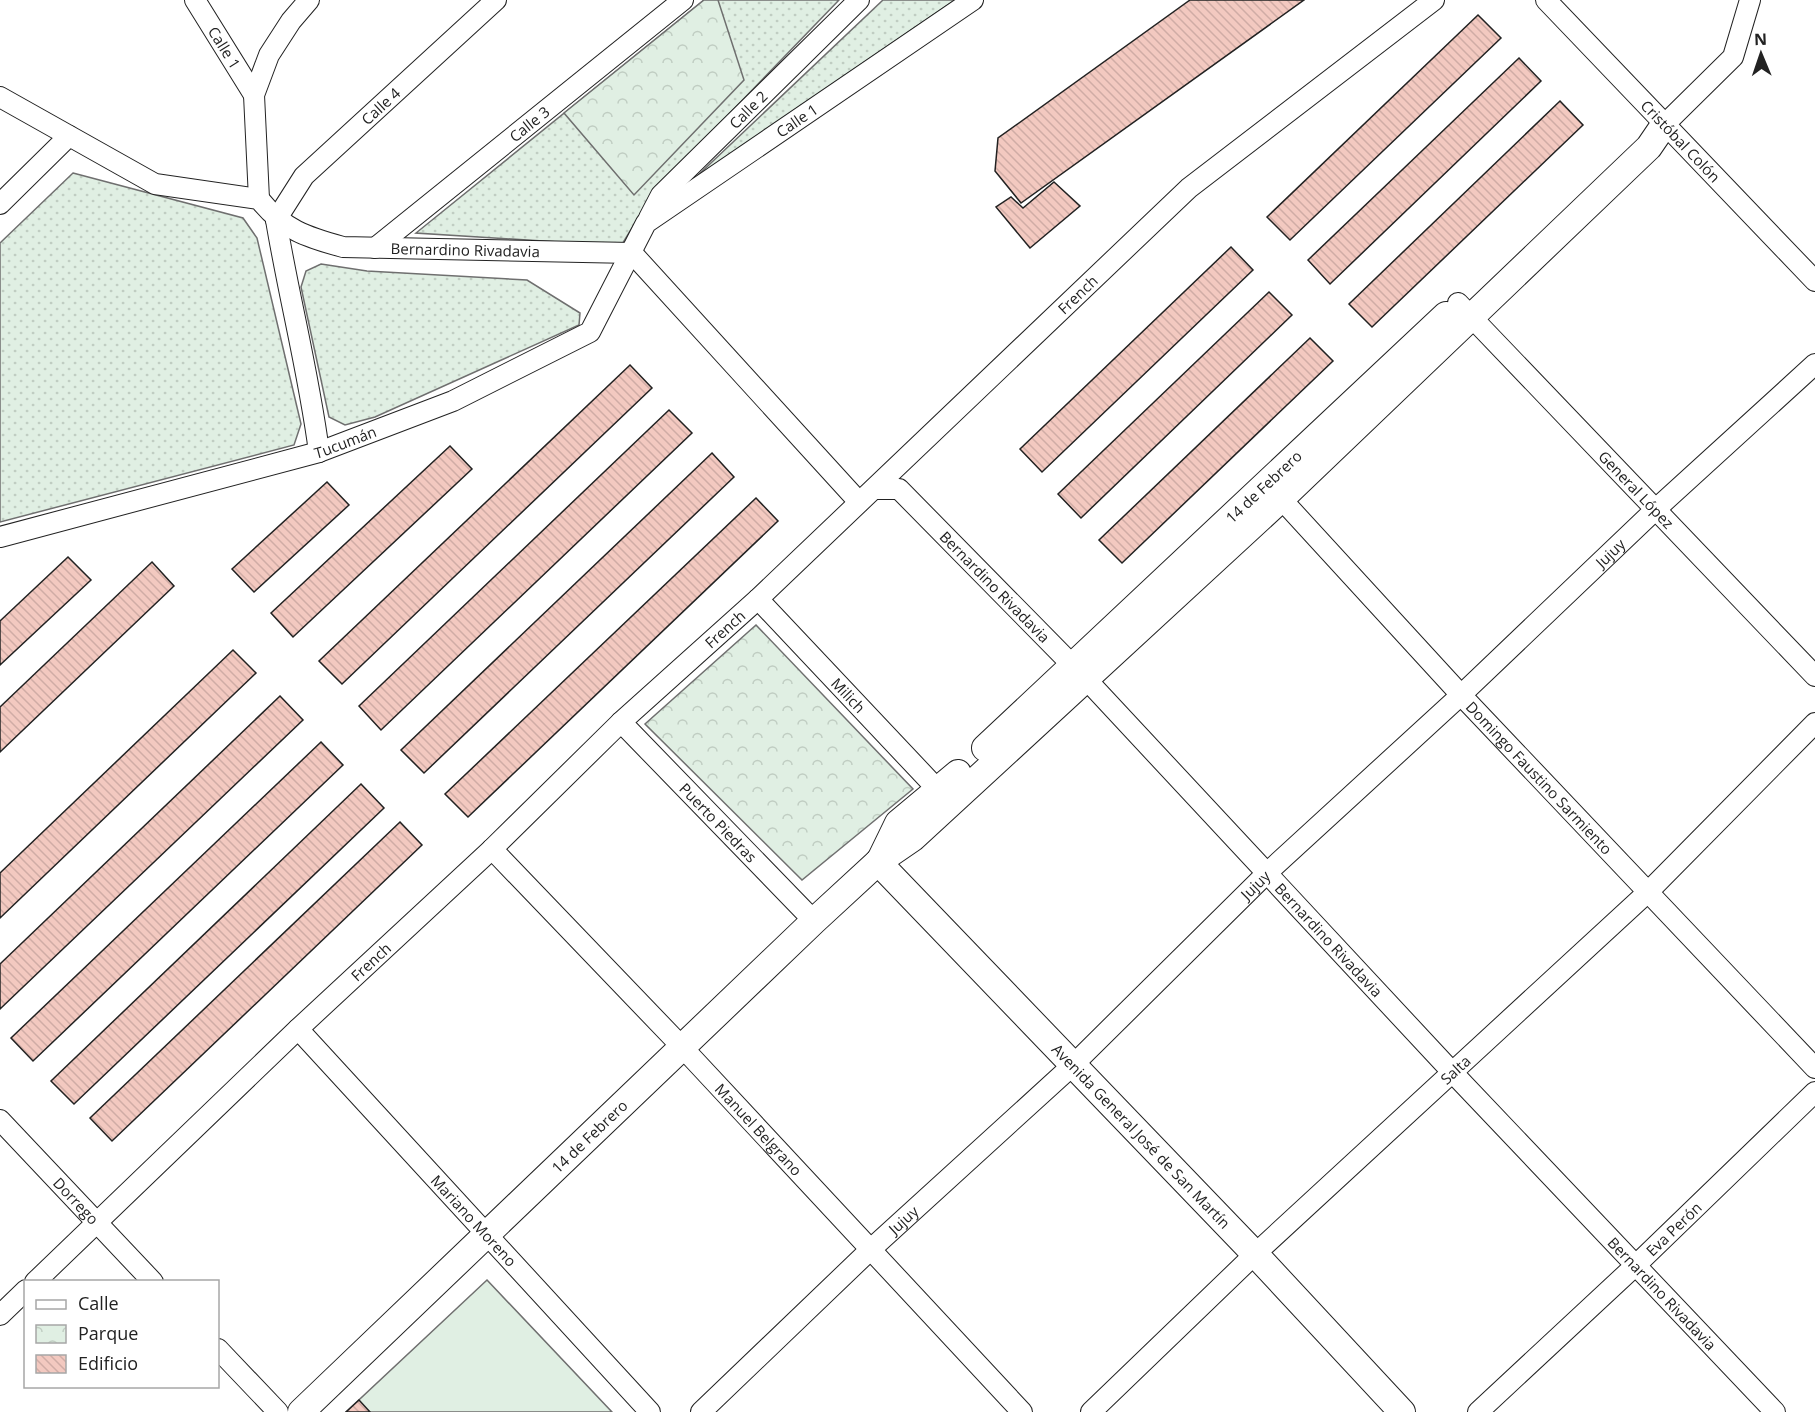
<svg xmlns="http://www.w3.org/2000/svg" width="1815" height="1412" font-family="'Open Sans',sans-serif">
<defs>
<pattern id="grass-dots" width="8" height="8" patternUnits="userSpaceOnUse" patternTransform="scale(1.5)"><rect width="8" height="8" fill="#e0efe3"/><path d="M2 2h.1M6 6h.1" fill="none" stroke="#c0cdc2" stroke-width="1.8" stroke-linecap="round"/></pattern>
<pattern id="park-crowns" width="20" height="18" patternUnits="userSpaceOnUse" patternTransform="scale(1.5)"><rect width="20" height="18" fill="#e0efe3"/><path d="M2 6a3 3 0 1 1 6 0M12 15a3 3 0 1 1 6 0" fill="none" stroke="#c0cdc2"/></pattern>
<pattern id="building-back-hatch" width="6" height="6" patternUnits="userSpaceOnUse" patternTransform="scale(1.5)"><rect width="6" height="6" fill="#f3c9c0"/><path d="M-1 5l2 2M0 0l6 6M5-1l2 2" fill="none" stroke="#d0aca5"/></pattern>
</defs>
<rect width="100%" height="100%" fill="#fff"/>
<g fill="url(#grass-dots)" stroke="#6f6f6f" stroke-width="1.5">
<polygon points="704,0 839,0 654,192 621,246 416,233"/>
<polygon points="883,0 955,0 694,179"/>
<polygon points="73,173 243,218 257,238 301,424 294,445 0,522 0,243"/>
<polygon points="321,264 367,271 527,280 580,313 579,325 375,417 345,425 329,417 301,287 306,271"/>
</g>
<g fill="url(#park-crowns)" stroke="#6f6f6f" stroke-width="1.5">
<polygon points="704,0 718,0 744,80 634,195 564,113"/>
<polygon points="756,625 913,789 802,880 645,724"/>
</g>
<polygon fill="#e0efe3" stroke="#6f6f6f" stroke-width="1.5" points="487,1280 612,1412 346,1412"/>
<g fill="url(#building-back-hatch)" stroke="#222" stroke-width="1.5">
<polygon points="1190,0 1304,0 1021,203 995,171 998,138"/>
<polygon points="1478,15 1501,38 1290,240 1267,217"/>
<polygon points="1519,58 1541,81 1330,284 1308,260"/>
<polygon points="1560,101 1583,125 1372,327 1349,304"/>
<polygon points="1054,182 1080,206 1030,248 996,207 1011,197 1023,208"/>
<polygon points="1231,247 1253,270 1042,472 1020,449"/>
<polygon points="1269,292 1292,315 1081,518 1058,494"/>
<polygon points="1310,338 1333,361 1122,563 1099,540"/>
<polygon points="630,365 652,388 342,684 319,661"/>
<polygon points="669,410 692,433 381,730 359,706"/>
<polygon points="450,446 472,469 293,637 271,613"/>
<polygon points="712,453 734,477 424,773 401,750"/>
<polygon points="327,482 349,505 254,592 232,569"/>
<polygon points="756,498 778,521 468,817 445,794"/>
<polygon points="68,557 91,580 0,665 0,621"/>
<polygon points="152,562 174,586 0,752 0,707"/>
<polygon points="233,650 256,673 0,918 0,873"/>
<polygon points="280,696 303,720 0,1009 0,964"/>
<polygon points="321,742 343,765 33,1061 11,1038"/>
<polygon points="361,784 384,808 74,1104 51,1081"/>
<polygon points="400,822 422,845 112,1141 90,1118"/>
<polygon points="359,1400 370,1412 346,1412"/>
</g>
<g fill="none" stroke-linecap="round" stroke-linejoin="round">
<defs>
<g id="minor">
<path id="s1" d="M195 0 254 95"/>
<path id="s2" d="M1546 0 1815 281"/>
<path id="s3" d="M0 97 155 184 259 199C284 230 306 237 343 247L632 253 859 502"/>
<polyline points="1664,125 1733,57 1750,0"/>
<polyline points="259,199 254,95 269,55 291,21 309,0"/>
<polyline points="0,204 69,136"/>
<path id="s4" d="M649 218 661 195 859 0"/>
<path id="s5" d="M276 220 304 176 496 0"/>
<path d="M276 220C289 298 309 374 319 452"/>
<path id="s6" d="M375 248 683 0"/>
<path id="s7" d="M1458 303 1815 676"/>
<path id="s8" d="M874 489H899L1086 679 1453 1073 1775 1412"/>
<path id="s9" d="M1273 490 1461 695 1815 1068"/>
<path id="s10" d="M0 537 319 452 453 401 590 332 646 223 973 0"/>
<path id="s11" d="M758 599 939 791"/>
<path id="s12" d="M621 722 814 921"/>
<path id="s13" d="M492 849 683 1048 1022 1412"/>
<path id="s14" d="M298 1029 650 1412"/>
<path id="s15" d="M0 1120 153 1282"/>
<path id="s16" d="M35 1282 298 1029 492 849 621 722 758 599 1189 188 1434 0"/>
<polyline points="0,1315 26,1290"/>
<polyline points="218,1349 278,1412"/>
<path id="s17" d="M701 1412 870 1250 1073 1065 1268 872 1461 695 1656 509 1815 364"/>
<path id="s18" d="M1091 1412 1255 1254 1649 891 1815 723"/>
<path id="s19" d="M1478 1412 1636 1265 1815 1092"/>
</g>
<g id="major">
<path id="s20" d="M985 748 1446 315"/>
<polyline points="880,860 898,823 958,773"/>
<path id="s21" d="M878 862 1255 1254 1402 1412"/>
<path id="s22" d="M301 1412 814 921 878 862 913 838 1281 499 1649 147 1664 125"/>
</g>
</defs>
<use href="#minor" stroke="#222" stroke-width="22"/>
<use href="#major" stroke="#222" stroke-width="28"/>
<use href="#minor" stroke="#fff" stroke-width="20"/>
<use href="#major" stroke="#fff" stroke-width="26"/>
</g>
<g text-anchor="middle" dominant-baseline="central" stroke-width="4.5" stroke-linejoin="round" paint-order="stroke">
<g font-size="15" fill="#222" stroke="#fff">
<text stroke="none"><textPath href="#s1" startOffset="56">Calle 1</textPath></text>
<text stroke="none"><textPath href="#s5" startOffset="156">Calle 4</textPath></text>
<text stroke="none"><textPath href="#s4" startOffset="148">Calle 2</textPath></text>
<text stroke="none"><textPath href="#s10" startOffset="932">Calle 1</textPath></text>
<text stroke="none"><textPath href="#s6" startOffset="198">Calle 3</textPath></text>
<text stroke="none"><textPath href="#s2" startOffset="195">Cristóbal Colón</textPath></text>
<text stroke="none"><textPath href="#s3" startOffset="504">Bernardino Rivadavia</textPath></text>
<text stroke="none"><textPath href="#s16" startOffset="1436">French</textPath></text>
<text stroke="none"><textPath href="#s10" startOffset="358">Tucumán</textPath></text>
<text stroke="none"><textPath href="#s20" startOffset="382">14 de Febrero</textPath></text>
<text stroke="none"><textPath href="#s7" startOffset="258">General López</textPath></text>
<text stroke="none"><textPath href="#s17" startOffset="1251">Jujuy</textPath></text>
<text stroke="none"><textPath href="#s8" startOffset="162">Bernardino Rivadavia</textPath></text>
<text stroke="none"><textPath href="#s16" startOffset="950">French</textPath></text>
<text stroke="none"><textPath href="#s11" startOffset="132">Milich</textPath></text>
<text stroke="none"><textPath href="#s9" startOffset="392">Domingo Faustino Sarmiento</textPath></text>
<text stroke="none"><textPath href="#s12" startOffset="140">Puerto Piedras</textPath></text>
<text stroke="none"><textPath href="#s17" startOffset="765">Jujuy</textPath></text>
<text stroke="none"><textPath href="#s8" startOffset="648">Bernardino Rivadavia</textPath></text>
<text stroke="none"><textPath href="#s16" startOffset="464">French</textPath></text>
<text stroke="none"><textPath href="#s18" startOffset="500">Salta</textPath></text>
<text stroke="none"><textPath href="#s13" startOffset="387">Manuel Belgrano</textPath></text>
<text stroke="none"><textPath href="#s21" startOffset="380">Avenida General José de San Martín</textPath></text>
<text stroke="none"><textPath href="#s22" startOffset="399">14 de Febrero</textPath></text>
<text stroke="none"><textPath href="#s15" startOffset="111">Dorrego</textPath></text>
<text stroke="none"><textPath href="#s14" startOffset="260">Mariano Moreno</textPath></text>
<text stroke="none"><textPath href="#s17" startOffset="279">Jujuy</textPath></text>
<text stroke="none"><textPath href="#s19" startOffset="268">Eva Perón</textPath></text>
<text stroke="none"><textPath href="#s8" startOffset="1134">Bernardino Rivadavia</textPath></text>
</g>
</g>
<rect x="24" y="1280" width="195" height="108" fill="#ffffff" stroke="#a7a7a7" stroke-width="1.5"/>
<rect x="36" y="1300" width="30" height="9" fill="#ffffff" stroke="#a7a7a7" stroke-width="1.5"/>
<text x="78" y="1310" font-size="18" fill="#222222">Calle</text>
<rect x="36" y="1325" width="30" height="18" fill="url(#park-crowns)" stroke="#a7a7a7" stroke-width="1.5"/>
<text x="78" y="1340" font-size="18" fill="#222222">Parque</text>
<rect x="36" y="1355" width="30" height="18" fill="url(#building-back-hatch)" stroke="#a7a7a7" stroke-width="1.5"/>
<text x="78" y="1370" font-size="18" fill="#222222">Edificio</text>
<g transform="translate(1761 54) rotate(358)" stroke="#ffffff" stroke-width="4.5" paint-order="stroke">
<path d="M0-4.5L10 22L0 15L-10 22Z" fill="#222222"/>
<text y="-9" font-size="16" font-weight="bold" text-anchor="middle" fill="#222222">N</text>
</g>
</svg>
